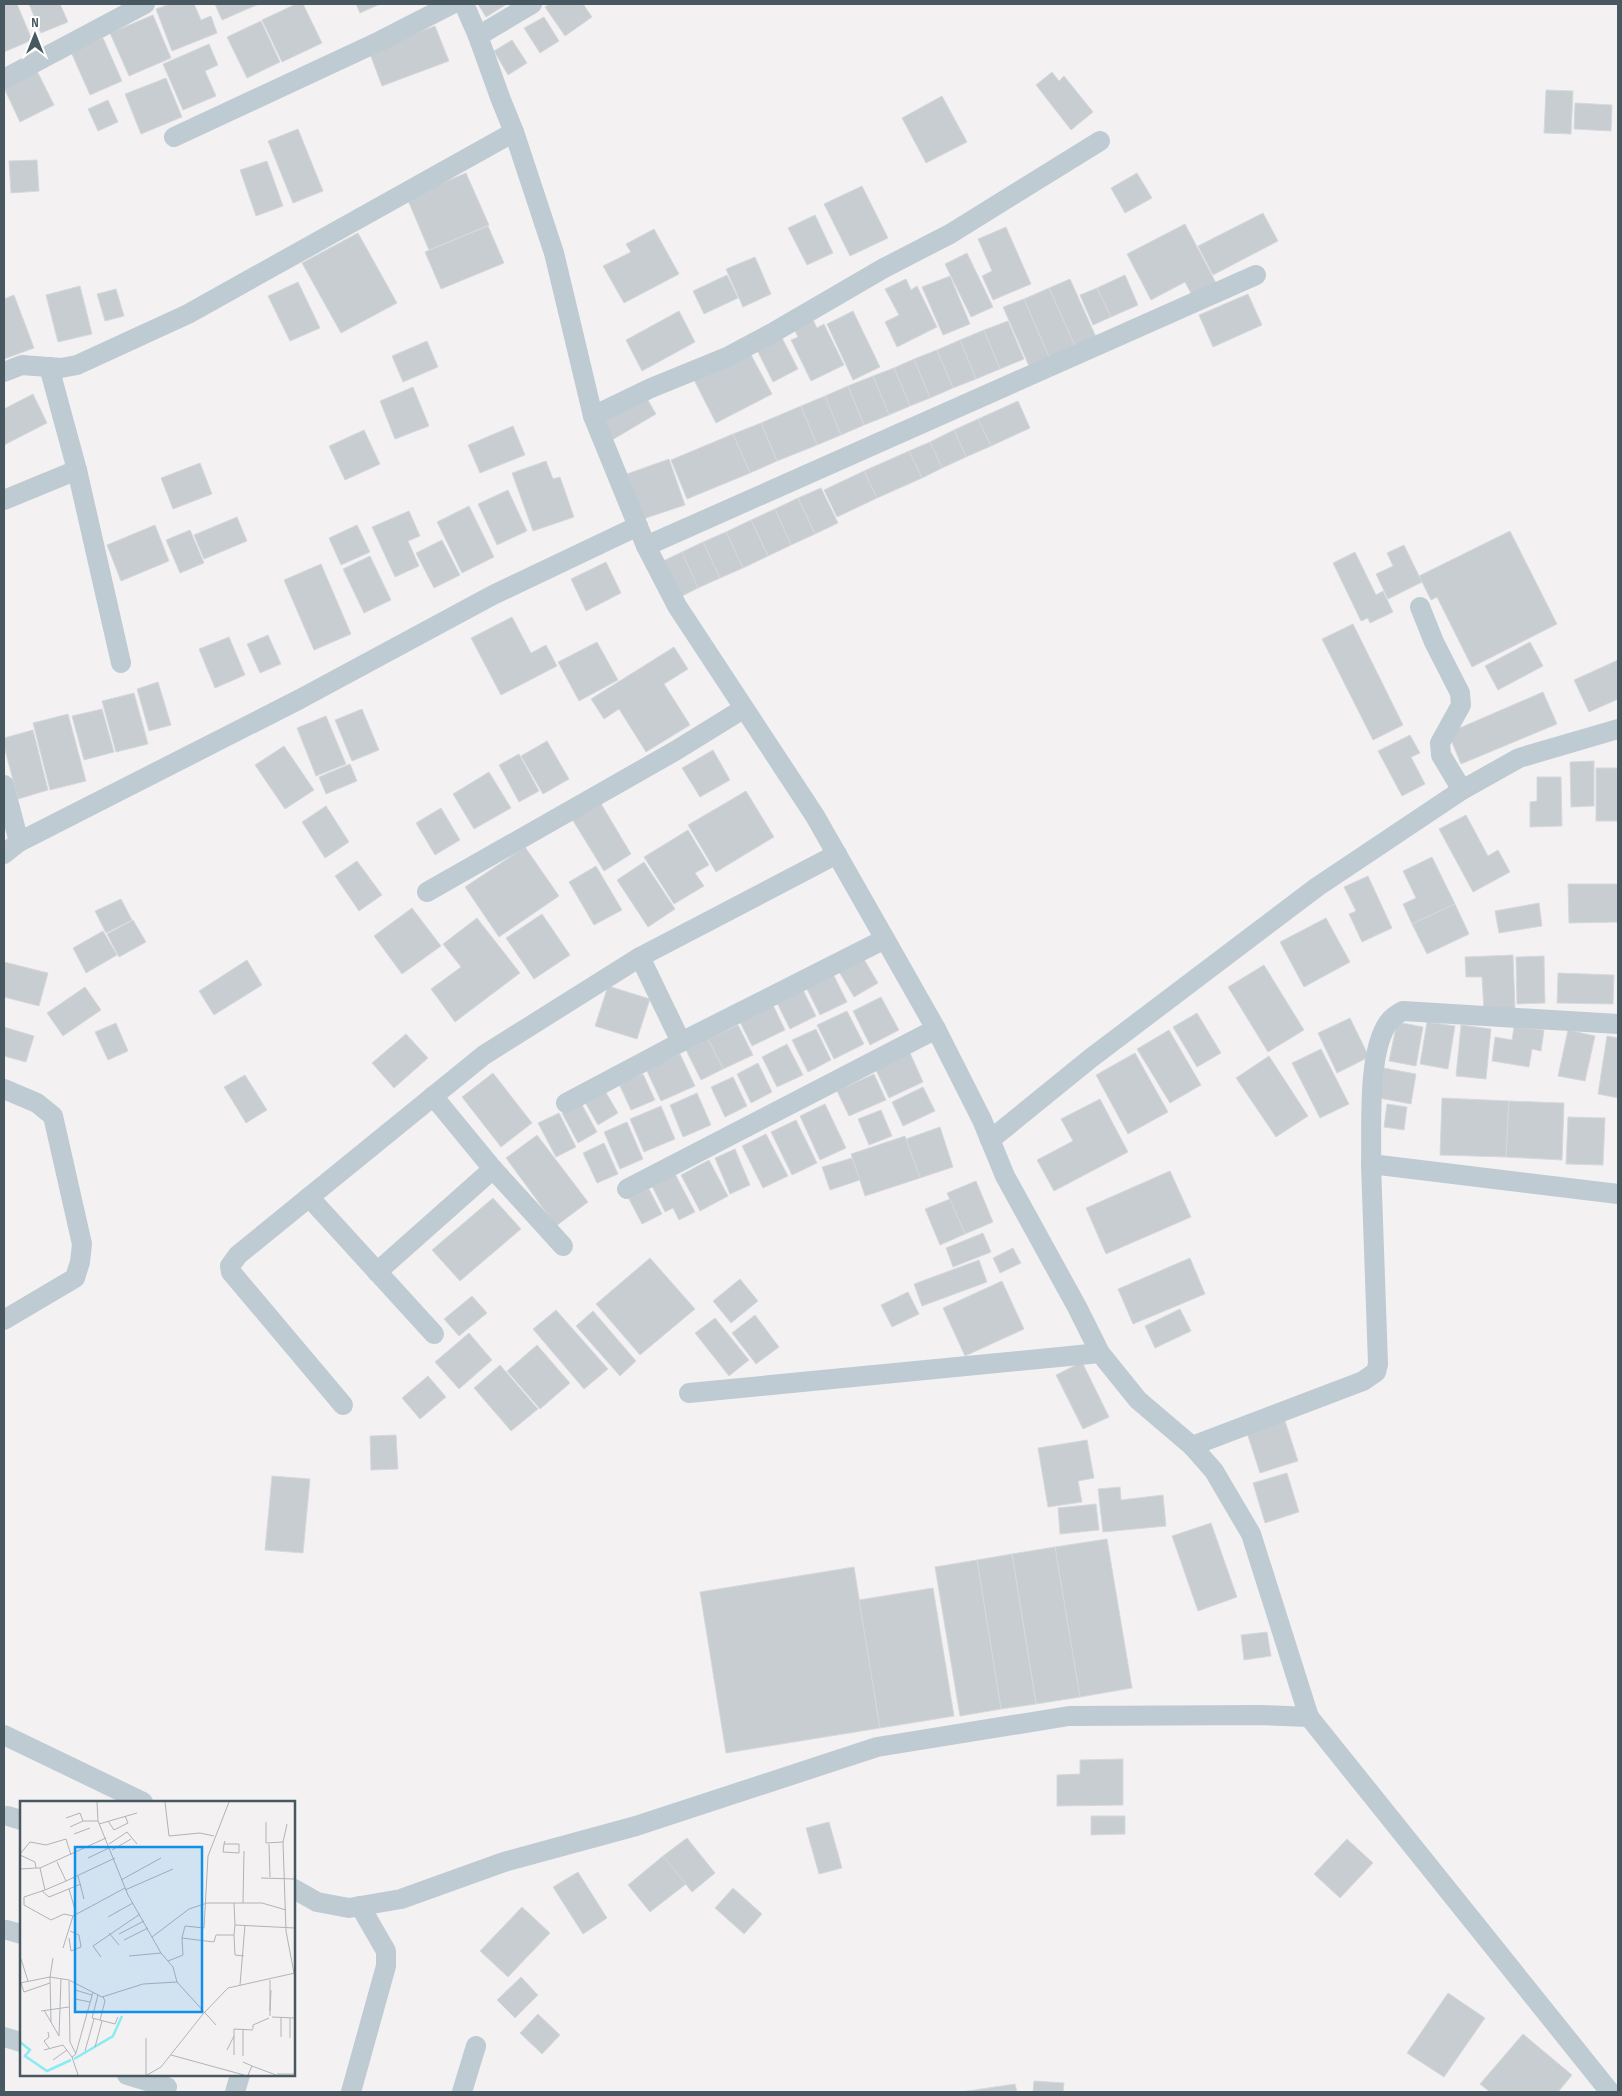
<svg xmlns="http://www.w3.org/2000/svg" width="1622" height="2096" font-family="'Sofia Sans Condensed',sans-serif">
<rect width="100%" height="100%" fill="#f4f1f2"/>
<g fill="#c8cdd2" stroke="#d5d9dd">
<polygon points="4,4 17,4 32,40 4,52"/>
<polygon points="29,4 60,4 68,22 41,33"/>
<polygon points="170,4 194,4 201,20 211,16 217,33 172,51 156,9"/>
<polygon points="215,4 259,4 222,20"/>
<polygon points="296,4 303,4 322,43 282,62 262,20"/>
<polygon points="356,4 380,4 360,13"/>
<polygon points="478,4 507,4 486,17"/>
<polygon points="550,4 583,4 592,17 565,36 545,7"/>
<polygon points="153,15 171,58 129,76 110,33"/>
<polygon points="544,17 559,41 540,53 524,28"/>
<polygon points="261,21 280,62 247,78 227,37"/>
<polygon points="435,26 449,61 382,86 369,51"/>
<polygon points="103,38 122,81 90,95 71,52"/>
<polygon points="512,40 527,63 508,75 494,51"/>
<polygon points="209,44 218,65 205,71 216,96 183,110 163,64"/>
<polygon points="36,69 54,105 20,122 4,88"/>
<polygon points="1052,72 1059,81 1064,76 1093,112 1071,130 1036,85"/>
<polygon points="166,78 182,117 141,134 125,94"/>
<polygon points="1546,90 1573,91 1571,134 1544,133"/>
<polygon points="942,96 967,142 926,163 902,118"/>
<polygon points="108,100 118,122 98,131 88,109"/>
<polygon points="1575,103 1612,105 1611,131 1574,129"/>
<polygon points="298,129 323,191 293,203 268,141"/>
<polygon points="37,160 39,191 11,193 9,161"/>
<polygon points="267,161 283,206 256,216 240,170"/>
<polygon points="466,173 489,225 429,250 407,198"/>
<polygon points="1137,173 1152,198 1125,213 1111,188"/>
<polygon points="862,186 888,238 850,256 824,204"/>
<polygon points="1263,213 1278,241 1213,275 1198,246"/>
<polygon points="815,215 833,253 807,265 788,228"/>
<polygon points="1185,224 1216,283 1192,295 1185,282 1151,300 1127,254"/>
<polygon points="488,226 504,263 441,289 425,252"/>
<polygon points="1006,227 1031,284 993,300 982,276 992,271 978,239"/>
<polygon points="654,229 679,274 624,303 603,266 631,252 626,244"/>
<polygon points="358,233 397,303 341,333 302,263"/>
<polygon points="967,253 993,307 971,317 945,264"/>
<polygon points="755,257 771,294 743,307 726,269"/>
<polygon points="727,275 738,298 704,314 693,291"/>
<polygon points="1125,275 1138,305 1111,317 1097,288"/>
<polygon points="950,276 970,324 943,335 922,287"/>
<polygon points="906,279 911,290 917,286 937,327 897,347 885,322 899,315 885,289"/>
<polygon points="1070,279 1096,337 1075,346 1049,288"/>
<polygon points="298,282 320,328 290,341 268,296"/>
<polygon points="80,286 92,334 58,342 46,295"/>
<polygon points="1049,288 1075,346 1049,357 1024,299"/>
<polygon points="1097,288 1111,317 1093,325 1080,295"/>
<polygon points="116,289 124,316 105,321 97,294"/>
<polygon points="1248,294 1262,325 1213,347 1199,315"/>
<polygon points="14,295 34,348 4,359 4,299"/>
<polygon points="1024,299 1049,357 1029,366 1003,307"/>
<polygon points="679,311 695,342 642,371 626,340"/>
<polygon points="853,311 880,367 853,380 827,324"/>
<polygon points="812,318 817,328 824,324 844,365 811,381 791,340 798,337 793,327"/>
<polygon points="1008,321 1024,359 1000,369 984,330"/>
<polygon points="984,330 1000,369 976,379 960,340"/>
<polygon points="780,334 798,369 773,382 755,346"/>
<polygon points="960,340 976,379 953,388 937,350"/>
<polygon points="427,341 438,367 403,382 392,356"/>
<polygon points="748,349 772,394 716,423 693,378"/>
<polygon points="937,350 953,388 930,398 914,359"/>
<polygon points="914,359 930,398 910,406 894,368"/>
<polygon points="894,368 910,406 889,415 873,376"/>
<polygon points="873,376 889,415 864,425 848,386"/>
<polygon points="848,386 864,425 841,435 825,396"/>
<polygon points="413,387 429,426 395,439 380,401"/>
<polygon points="33,394 47,423 4,445 4,409"/>
<polygon points="825,396 841,435 817,445 801,406"/>
<polygon points="646,397 656,414 612,440 602,422"/>
<polygon points="1018,401 1030,428 991,446 978,419"/>
<polygon points="801,406 817,445 777,461 761,423"/>
<polygon points="978,419 991,446 966,457 954,430"/>
<polygon points="761,423 777,461 750,473 733,434"/>
<polygon points="513,426 525,455 480,473 468,445"/>
<polygon points="364,430 380,464 345,480 329,446"/>
<polygon points="954,430 966,457 942,468 930,442"/>
<polygon points="733,434 750,473 687,499 671,460"/>
<polygon points="930,442 942,468 922,478 909,451"/>
<polygon points="909,451 922,478 877,498 864,471"/>
<polygon points="669,459 685,505 643,519 627,474"/>
<polygon points="546,461 553,479 560,477 574,517 533,531 512,473"/>
<polygon points="200,463 212,494 173,509 161,478"/>
<polygon points="864,471 877,498 837,517 824,490"/>
<polygon points="821,488 838,523 815,534 798,498"/>
<polygon points="508,490 527,531 497,545 478,504"/>
<polygon points="798,498 815,534 791,545 775,509"/>
<polygon points="469,506 494,557 462,573 437,522"/>
<polygon points="775,509 791,545 768,556 751,520"/>
<polygon points="409,511 420,536 408,541 419,566 395,577 372,527"/>
<polygon points="237,517 247,541 204,559 194,535"/>
<polygon points="751,520 768,556 743,568 726,532"/>
<polygon points="155,525 169,561 121,581 107,545"/>
<polygon points="357,525 370,552 341,565 329,538"/>
<polygon points="190,530 204,563 180,573 166,540"/>
<polygon points="1510,531 1557,624 1472,667 1437,597 1431,600 1419,576"/>
<polygon points="726,532 743,568 720,578 703,542"/>
<polygon points="442,540 460,575 434,588 416,553"/>
<polygon points="703,542 720,578 698,588 682,552"/>
<polygon points="1404,545 1422,582 1388,599 1376,574 1393,566 1387,553"/>
<polygon points="682,552 698,588 678,598 661,562"/>
<polygon points="1355,552 1376,595 1383,591 1393,612 1370,623 1368,618 1361,621 1333,563"/>
<polygon points="370,556 391,600 364,613 343,569"/>
<polygon points="606,562 621,593 586,611 571,579"/>
<polygon points="321,564 351,634 314,650 284,580"/>
<polygon points="512,617 531,653 546,645 557,666 501,695 471,638"/>
<polygon points="1353,624 1403,725 1373,740 1322,639"/>
<polygon points="268,635 281,664 260,673 247,644"/>
<polygon points="229,637 245,675 215,688 199,649"/>
<polygon points="597,642 618,680 579,701 558,662"/>
<polygon points="1530,642 1543,666 1498,690 1485,666"/>
<polygon points="674,647 688,669 664,684 690,725 646,752 619,709 604,719 591,699"/>
<polygon points="1618,660 1618,699 1589,712 1574,680"/>
<polygon points="158,682 171,725 149,731 137,689"/>
<polygon points="1543,692 1557,724 1461,764 1448,733"/>
<polygon points="134,693 148,744 116,752 102,701"/>
<polygon points="102,709 114,752 84,760 72,716"/>
<polygon points="362,709 379,750 352,761 335,720"/>
<polygon points="68,714 86,781 50,790 33,723"/>
<polygon points="326,716 346,764 316,776 297,728"/>
<polygon points="33,730 48,790 18,799 4,746 4,738"/>
<polygon points="1410,735 1420,753 1411,757 1425,784 1402,796 1378,751"/>
<polygon points="547,741 569,779 543,794 521,756"/>
<polygon points="284,746 314,790 285,809 255,765"/>
<polygon points="713,750 730,780 700,797 682,768"/>
<polygon points="519,754 539,791 519,802 499,765"/>
<polygon points="1594,761 1594,806 1571,807 1570,762"/>
<polygon points="350,764 357,781 326,794 319,777"/>
<rect x="1596" y="768" width="22" height="53"/>
<polygon points="489,772 511,808 474,829 453,794"/>
<polygon points="1537,777 1561,777 1562,826 1530,827 1530,802 1537,801"/>
<polygon points="746,791 774,837 716,872 688,825"/>
<polygon points="600,802 631,854 604,871 572,819"/>
<polygon points="326,806 349,842 325,858 302,822"/>
<polygon points="441,808 460,840 435,855 416,823"/>
<polygon points="1466,815 1488,856 1498,850 1510,872 1473,892 1439,829"/>
<polygon points="688,830 709,865 695,873 704,886 674,904 644,857"/>
<polygon points="525,847 559,896 499,937 465,887"/>
<polygon points="1432,857 1455,904 1412,924 1403,904 1416,898 1403,871"/>
<polygon points="357,861 382,895 359,911 335,876"/>
<polygon points="644,862 675,909 648,927 617,880"/>
<polygon points="596,866 622,910 594,925 569,882"/>
<polygon points="1368,876 1392,928 1362,942 1349,914 1356,911 1344,887"/>
<polygon points="1568,884 1618,884 1618,922 1569,923"/>
<polygon points="121,899 132,920 106,933 95,911"/>
<polygon points="1539,903 1542,926 1499,933 1495,911"/>
<polygon points="1455,904 1469,934 1427,954 1412,924"/>
<polygon points="412,908 441,946 402,974 374,936"/>
<polygon points="542,914 570,955 534,979 506,938"/>
<polygon points="477,918 520,973 455,1022 431,989 461,967 443,944"/>
<polygon points="1326,918 1350,962 1304,987 1280,942"/>
<polygon points="133,920 146,942 119,957 107,934"/>
<polygon points="103,931 117,955 86,973 73,948"/>
<polygon points="1513,955 1515,1009 1484,1011 1482,977 1466,977 1465,957"/>
<polygon points="862,956 878,983 854,997 838,970"/>
<polygon points="1544,956 1545,1003 1517,1004 1516,957"/>
<polygon points="247,960 262,985 214,1015 199,991"/>
<polygon points="4,962 48,973 39,1006 4,997"/>
<polygon points="1264,965 1304,1030 1268,1052 1228,987"/>
<polygon points="832,972 847,1002 820,1015 805,985"/>
<polygon points="1558,973 1614,975 1613,1004 1557,1003"/>
<polygon points="608,986 650,999 637,1039 595,1026"/>
<polygon points="85,987 101,1010 63,1036 47,1013"/>
<polygon points="802,988 816,1016 790,1029 776,1001"/>
<polygon points="881,997 899,1030 870,1045 853,1011"/>
<polygon points="773,1005 785,1030 752,1046 740,1022"/>
<polygon points="847,1011 864,1044 834,1059 817,1025"/>
<polygon points="1197,1013 1221,1053 1197,1067 1173,1027"/>
<polygon points="1350,1018 1369,1057 1337,1073 1318,1033"/>
<polygon points="1397,1022 1423,1027 1416,1066 1389,1061"/>
<polygon points="1427,1022 1455,1026 1448,1069 1420,1064"/>
<polygon points="116,1023 128,1051 108,1060 95,1032"/>
<polygon points="738,1025 753,1055 723,1069 708,1039"/>
<polygon points="1461,1025 1491,1029 1486,1079 1456,1076"/>
<polygon points="4,1027 34,1036 26,1062 4,1056"/>
<polygon points="1514,1027 1544,1030 1541,1051 1532,1049 1529,1067 1492,1061 1495,1037 1512,1040"/>
<polygon points="816,1029 831,1060 808,1072 792,1040"/>
<polygon points="1169,1030 1201,1085 1170,1103 1137,1049"/>
<polygon points="1568,1030 1595,1036 1585,1081 1558,1076"/>
<polygon points="406,1034 428,1058 394,1088 372,1063"/>
<polygon points="1607,1036 1618,1038 1618,1098 1598,1094"/>
<polygon points="708,1039 723,1069 701,1080 686,1050"/>
<polygon points="787,1044 803,1075 777,1087 762,1057"/>
<polygon points="1321,1049 1349,1104 1320,1118 1292,1063"/>
<polygon points="910,1053 923,1082 889,1098 875,1068"/>
<polygon points="1135,1053 1168,1112 1128,1134 1096,1075"/>
<polygon points="680,1054 695,1086 661,1101 646,1069"/>
<polygon points="1269,1056 1308,1116 1276,1137 1236,1078"/>
<polygon points="758,1063 772,1092 751,1103 737,1074"/>
<polygon points="1384,1068 1416,1074 1411,1104 1379,1098"/>
<polygon points="493,1073 532,1123 501,1147 462,1097"/>
<polygon points="643,1074 655,1100 631,1110 619,1084"/>
<polygon points="874,1074 886,1100 849,1116 837,1091"/>
<polygon points="245,1075 267,1110 246,1123 224,1087"/>
<polygon points="733,1077 747,1106 725,1117 711,1087"/>
<polygon points="923,1087 935,1111 903,1126 892,1102"/>
<polygon points="605,1091 618,1113 598,1125 585,1102"/>
<polygon points="697,1093 711,1125 683,1137 670,1105"/>
<polygon points="1442,1098 1509,1101 1506,1157 1440,1155"/>
<polygon points="1100,1099 1128,1152 1054,1191 1037,1160 1073,1141 1061,1119"/>
<polygon points="1509,1101 1564,1103 1562,1160 1506,1157"/>
<polygon points="581,1103 597,1132 578,1143 562,1113"/>
<polygon points="825,1104 846,1148 820,1160 800,1116"/>
<polygon points="1387,1104 1407,1107 1404,1130 1384,1127"/>
<polygon points="661,1106 675,1139 644,1152 630,1119"/>
<polygon points="881,1110 892,1136 869,1145 858,1119"/>
<polygon points="559,1113 576,1147 556,1157 538,1123"/>
<polygon points="1568,1117 1605,1118 1603,1165 1566,1164"/>
<polygon points="796,1120 817,1163 792,1175 771,1132"/>
<polygon points="627,1122 643,1159 620,1169 604,1132"/>
<polygon points="940,1127 953,1167 920,1178 906,1139"/>
<polygon points="766,1134 788,1176 763,1188 742,1146"/>
<polygon points="537,1135 588,1202 556,1226 506,1158"/>
<polygon points="905,1136 920,1178 865,1196 851,1154"/>
<polygon points="604,1143 618,1174 597,1183 583,1153"/>
<polygon points="735,1149 750,1185 730,1194 715,1158"/>
<polygon points="852,1158 860,1180 830,1190 822,1167"/>
<polygon points="709,1160 728,1196 700,1211 681,1175"/>
<polygon points="1170,1171 1191,1217 1106,1254 1086,1208"/>
<polygon points="675,1174 695,1212 679,1220 673,1208 665,1212 652,1186"/>
<polygon points="976,1181 993,1222 965,1234 947,1193"/>
<polygon points="649,1189 662,1214 642,1224 629,1199"/>
<polygon points="493,1198 521,1229 460,1281 432,1250"/>
<polygon points="950,1199 965,1234 940,1245 925,1209"/>
<polygon points="983,1233 991,1252 953,1267 946,1248"/>
<polygon points="1013,1248 1021,1263 1000,1273 993,1258"/>
<polygon points="650,1258 695,1309 640,1355 596,1304"/>
<polygon points="1190,1258 1205,1294 1133,1324 1118,1289"/>
<polygon points="979,1260 987,1282 922,1306 914,1284"/>
<polygon points="740,1279 758,1301 731,1323 713,1301"/>
<polygon points="1002,1281 1024,1329 965,1356 943,1308"/>
<polygon points="908,1292 919,1314 892,1327 881,1305"/>
<polygon points="472,1296 487,1313 459,1336 444,1319"/>
<polygon points="1180,1309 1191,1331 1155,1348 1145,1326"/>
<polygon points="556,1310 608,1369 584,1389 533,1329"/>
<polygon points="593,1311 636,1361 620,1376 576,1326"/>
<polygon points="755,1315 779,1347 756,1364 732,1333"/>
<polygon points="715,1318 749,1360 729,1376 695,1333"/>
<polygon points="469,1333 492,1360 459,1389 435,1362"/>
<polygon points="537,1345 570,1383 540,1409 507,1371"/>
<polygon points="1082,1362 1109,1417 1083,1429 1056,1375"/>
<polygon points="500,1365 538,1409 511,1431 474,1388"/>
<polygon points="428,1376 446,1397 420,1419 402,1398"/>
<polygon points="1285,1421 1298,1461 1260,1473 1247,1433"/>
<polygon points="396,1435 398,1469 371,1470 370,1436"/>
<polygon points="1087,1440 1094,1478 1078,1481 1082,1502 1048,1507 1038,1448"/>
<polygon points="1287,1473 1299,1512 1265,1523 1253,1483"/>
<polygon points="272,1476 310,1479 303,1553 265,1550"/>
<polygon points="1120,1487 1121,1500 1163,1495 1166,1526 1103,1532 1098,1489"/>
<polygon points="1096,1504 1099,1530 1060,1534 1058,1508"/>
<polygon points="1211,1523 1237,1597 1198,1611 1172,1536"/>
<polygon points="1107,1539 1132,1688 1080,1697 1055,1547"/>
<polygon points="1055,1547 1080,1697 1036,1704 1012,1554"/>
<polygon points="1012,1554 1036,1704 1001,1709 977,1560"/>
<polygon points="977,1560 1001,1709 960,1716 935,1567"/>
<polygon points="854,1567 880,1728 726,1753 700,1592"/>
<polygon points="933,1588 954,1716 880,1728 859,1600"/>
<polygon points="1267,1632 1271,1656 1244,1660 1241,1635"/>
<polygon points="1123,1759 1123,1805 1057,1806 1057,1775 1080,1774 1080,1760"/>
<polygon points="1091,1816 1125,1816 1125,1834 1091,1835"/>
<polygon points="829,1822 842,1868 819,1874 806,1828"/>
<polygon points="687,1838 715,1873 692,1892 663,1856"/>
<polygon points="1347,1839 1373,1863 1340,1898 1314,1874"/>
<polygon points="663,1856 686,1884 650,1912 628,1885"/>
<polygon points="578,1872 607,1918 583,1934 553,1887"/>
<polygon points="733,1888 762,1914 744,1934 715,1908"/>
<polygon points="522,1907 550,1933 508,1977 480,1951"/>
<polygon points="521,1977 538,1995 515,2018 497,2000"/>
<polygon points="1448,1993 1485,2018 1444,2077 1407,2053"/>
<polygon points="538,2014 560,2035 542,2054 520,2033"/>
<polygon points="1523,2034 1572,2075 1558,2092 1490,2092 1480,2084"/>
<polygon points="1034,2081 1064,2083 1063,2092 1033,2092"/>
<polygon points="1015,2084 1017,2092 961,2092"/>
</g>
<g fill="none" stroke-linecap="round" stroke-linejoin="round">
<g stroke="#becbd2" stroke-width="20">
<polyline points="464,4 478,36 501,100 514,132 554,253 593,416 646,546 677,606 815,816 885,939 936,1029 982,1120 1005,1176 1077,1307 1100,1353 1138,1400 1192,1446 1214,1471 1251,1534 1309,1717 1610,2092"/>
<polyline points="478,36 532,4"/>
<polyline points="4,79 145,4"/>
<polyline points="174,137 380,41 452,4"/>
<polyline points="49,367 77,470 121,663"/>
<polyline points="4,372 22,365 61,368 77,365 188,314 514,132"/>
<polyline points="593,416 651,388 727,357 774,332 884,268 950,234 1100,141"/>
<polyline points="4,500 77,470"/>
<polyline points="646,546 1256,275"/>
<polyline points="1420,607 1434,642 1460,693 1461,705 1440,743 1441,755 1462,790"/>
<polyline points="4,785 19,842"/>
<polyline points="4,854 19,842 300,699 493,595 638,526"/>
<polyline points="427,892 675,751 743,709"/>
<polyline points="640,957 681,1042"/>
<polyline points="4,1089 37,1103 53,1116 82,1244 80,1262 75,1278 4,1320"/>
<polyline points="433,1096 493,1169 563,1246"/>
<polyline points="566,1103 681,1042 885,939"/>
<polyline points="990,1140 1091,1058 1317,887 1462,790 1519,758 1618,729"/>
<path d="M1371 1164C1372 1127 1367 1053 1388 1023 1392 1017 1397 1014 1403 1011L1618 1024"/>
<polyline points="627,1189 936,1029"/>
<polyline points="309,1197 434,1334"/>
<polyline points="377,1272 493,1169"/>
<polyline points="689,1393 1100,1353"/>
<polyline points="343,1405 231,1272 230,1266 238,1255 484,1055 640,957 837,854"/>
<polyline points="1192,1446 1363,1381 1376,1372 1378,1364 1371,1164 1618,1194"/>
<polyline points="4,1735 143,1802"/>
<polyline points="8,1816 21,1820"/>
<polyline points="294,1889 317,1902 349,1908 401,1899 504,1862 636,1826 877,1747 1069,1716 1261,1715 1309,1717"/>
<polyline points="7,1930 21,1934"/>
<polyline points="4,2037 21,2042"/>
<polyline points="127,2075 167,2087"/>
<polyline points="235,2092 240,2075"/>
<polyline points="351,2092 386,1966 386,1951 360,1906"/>
<polyline points="462,2092 476,2046"/>
</g>
</g>
<g transform="translate(20 1801)">
<rect width="275" height="275" fill="#f4f1f2"/>
<path fill="none" stroke="#89ecf2" stroke-width="2.5" d="M0 241 10 249 5 255 27 270 51 259M54 258 93 235 102 215"/>
<path fill="none" stroke="#afb4b8" stroke-width="1" d="M77 1 78 20 108 94 141 152 153 166 157 181 196 224M145 1 149 35 180 32 194 35M46 17 60 12 63 20M88 20 94 29 108 22 105 15M246 21V42L263 41M79 23 117 12M267 23 263 41 266 130 274 172M50 26 63 20H78M54 33 70 27M89 43 107 31 117 43M204 43H219V52L203 51 204 43 205 40M249 43 250 76M92 49 111 38M0 53 10 41 26 44 46 38 51 54M0 54 15 61 16 67H20L86 37M68 57 91 46M20 67 25 89 4 96V104L31 119 44 113 53 115M0 68 16 67M58 75 64 98M241 77 275 78M101 79 141 57M46 80 95 57M49 88 56 112M25 89 46 80 37 61M105 89 153 68M22 90 29 96 61 83M214 102 215 124M223 102 224 50M88 116 113 102M89 132 99 144M99 133 124 120M214 134 215 154 224 155M132 136 169 108 187 102H242L266 109M49 137 51 150 61 146 59 134 50 130M162 137 165 125 184 127 188 55 209 1M104 139 128 127M43 147 53 115 105 87M109 155 141 152M81 156 73 145 120 113M1 158 8 180M148 160 163 154 162 137 194 141 196 134H214L215 124 275 127M49 180 50 241 56 253 52 256 58 274M0 182 30 176 33 157M1 182 4 191 30 182M220 184 225 124M55 189 72 194M78 194 72 217 95 223 98 216M55 198 70 201M24 209 39 235M21 210 49 206M250 210 251 189M250 215V179M252 216 275 217M80 219 85 200 83 196M31 221 30 176 49 179 82 196 123 183 157 181M233 228V224L249 217M28 231 29 236 24 240 29 247M39 235 41 178M261 236V217M270 237V217M75 246 82 220M24 249 43 244 52 256M207 249 214 235M65 250 74 218M56 252 73 191M151 254 224 274M214 254V228L233 229M223 255V229M33 259 47 249M223 261 232 265 228 274M232 265 256 274M257 273H275M126 274V237M127 274 141 266 183 213 208 187 275 172"/>
<path fill="#1090eb" fill-opacity="0.15" stroke="#1090eb" stroke-width="2.5" d="M55 46H182V211H55Z"/>
<rect width="275" height="275" fill="none" stroke="#485861" stroke-width="2.5"/>
</g>
<rect width="1622" height="2096" fill="none" stroke="#485861" stroke-width="10"/>
<g transform="translate(35 35)" stroke="#ffffff" stroke-width="4" paint-order="stroke">
<path d="M0-4L9 19L0 12L-9 19Z" fill="#485861"/>
<text y="-8" font-size="14" font-weight="bold" text-anchor="middle" fill="#485861">N</text>
</g>
</svg>
